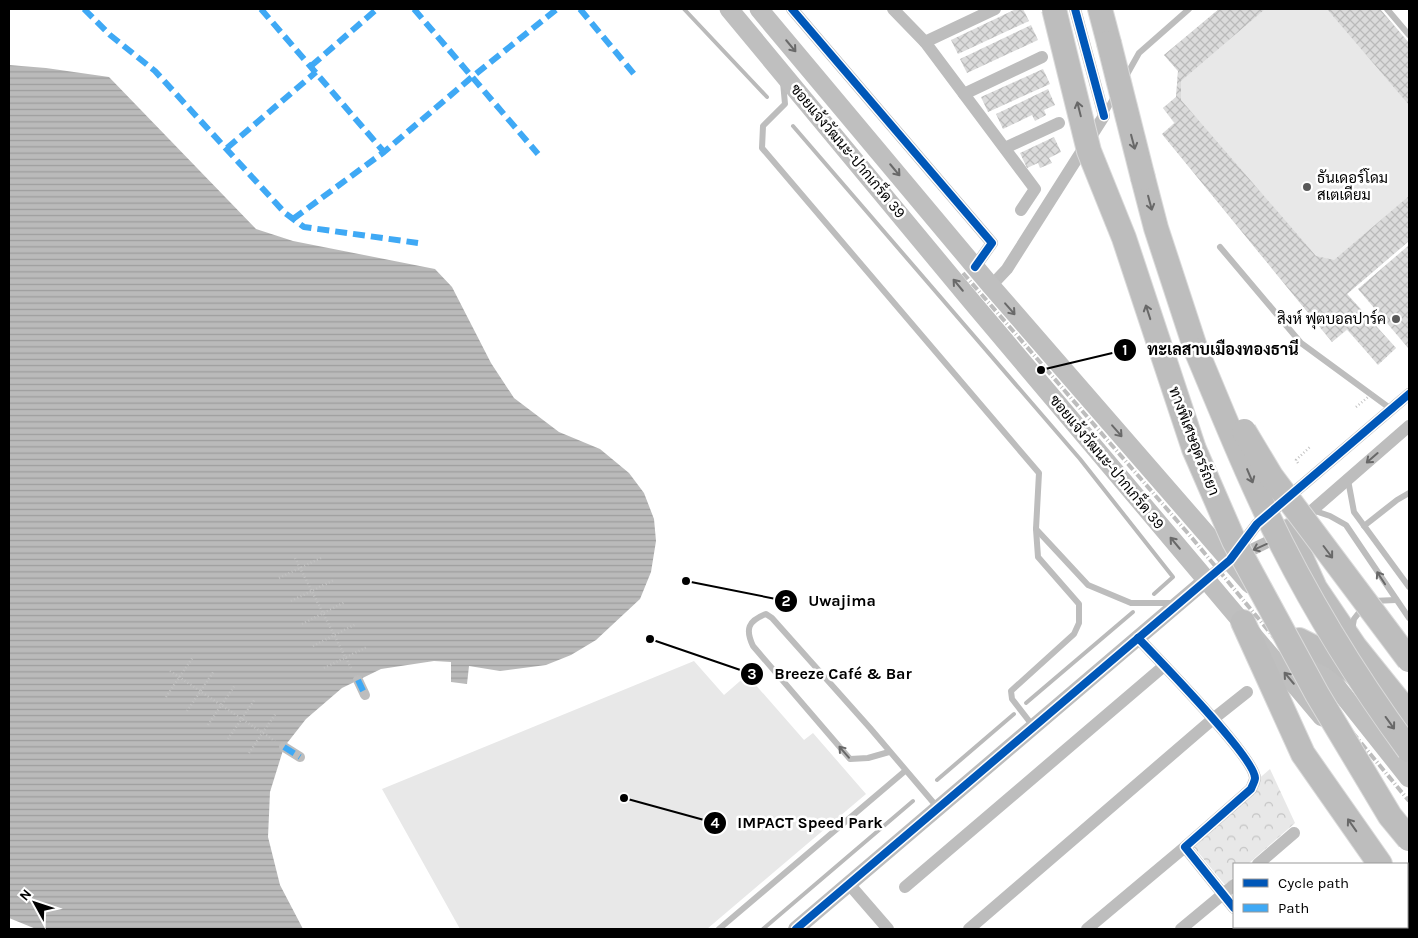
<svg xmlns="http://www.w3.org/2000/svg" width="1418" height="938" font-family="Karla,Sarabun,sans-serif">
<defs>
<pattern id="park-crowns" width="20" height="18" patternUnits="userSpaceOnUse" patternTransform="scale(1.25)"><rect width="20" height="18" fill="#e8e8e8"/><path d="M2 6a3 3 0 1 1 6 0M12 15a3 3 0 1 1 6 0" fill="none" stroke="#c5c5c5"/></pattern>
<pattern id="water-rules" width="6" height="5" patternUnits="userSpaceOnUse" patternTransform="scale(1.25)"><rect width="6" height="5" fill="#bababa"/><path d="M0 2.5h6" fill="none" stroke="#9e9e9e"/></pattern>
<pattern id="building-cross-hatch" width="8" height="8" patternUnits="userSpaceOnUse" patternTransform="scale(1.25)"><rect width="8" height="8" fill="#dbdbdb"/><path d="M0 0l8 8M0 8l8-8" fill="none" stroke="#bababa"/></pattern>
</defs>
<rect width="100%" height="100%" fill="#fff"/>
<polygon fill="url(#park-crowns)" points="1270,769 1295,823 1248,864 1234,864 1234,877 1225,885 1188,840"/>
<g fill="#e8e8e8">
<polygon points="1219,9 1380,9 1409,43 1409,241 1347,294 1396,348 1378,364 1347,330 1332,342 1162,134 1174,123 1163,108 1176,97 1178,71 1164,55"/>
<polygon points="694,661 724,695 747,675 804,740 813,733 866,794 707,929 460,929 382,789"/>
</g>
<polygon fill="url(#water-rules)" points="9,65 46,68 109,77 256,229 293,241 435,269 452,287 491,363 514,398 559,432 600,449 629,473 644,493 654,519 656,541 651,572 640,599 596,640 571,655 546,665 500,671 469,666 467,684 451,682 451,662 434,661 381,669 342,688 306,719 284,747 270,792 268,837 280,885 303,929 36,929 9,918"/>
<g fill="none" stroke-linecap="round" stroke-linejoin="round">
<g stroke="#bababa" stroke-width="4">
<polyline points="684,9 767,97"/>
<polyline points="793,126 1080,459 1173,577 1154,594"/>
<polyline points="1026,703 1133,612"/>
<polyline points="937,780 1014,714"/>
<polyline points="763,929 913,801"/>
</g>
</g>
<g fill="url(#building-cross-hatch)">
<polygon points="1016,9 1023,9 1029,21 958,54 951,40"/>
<polygon points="1219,9 1265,9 1181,81 1181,100 1316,256 1334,260 1409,196 1409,241 1347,294 1396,348 1378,365 1347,329 1332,342 1162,134 1175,123 1163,108 1176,97 1178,71 1164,55"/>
<polygon points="1327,9 1380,9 1409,43 1409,105"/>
<polygon points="1031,25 1038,40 967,73 960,59"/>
<polygon points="1043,69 1050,84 988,112 981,97"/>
<polygon points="1048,89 1055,105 1044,110 1046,115 1035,121 1032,115 1003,129 996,114"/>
<polygon points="1054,137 1061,152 1049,158 1052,163 1040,168 1038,163 1027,168 1020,153"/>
<polygon points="1409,245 1409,349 1358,289"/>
</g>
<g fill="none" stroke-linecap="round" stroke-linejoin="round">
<defs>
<g id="motorway">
<polyline points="1100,9 1109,43"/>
<polyline points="1143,178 1156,228 1196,350"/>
<polyline points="1289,531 1315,588 1355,647 1409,714"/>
<polyline points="1243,622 1303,754 1380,864"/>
<polyline points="1299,640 1335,658 1357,675"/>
<polyline points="1407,897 1409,900"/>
</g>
</defs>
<use href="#motorway" stroke="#dbdbdb" stroke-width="26"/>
<g stroke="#c2c2c2" stroke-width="2.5" stroke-dasharray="1 2.5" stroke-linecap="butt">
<polyline points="1298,463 1296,460 1311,446"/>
<polyline points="295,558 352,670"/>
<polyline points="279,578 323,557"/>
<polyline points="291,601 334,580"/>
<polyline points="302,624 345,602"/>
<polyline points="313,646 356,624"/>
<polyline points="324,668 367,647"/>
<polyline points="170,671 275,741"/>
<polyline points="166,697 193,657"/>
<polyline points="187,711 214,671"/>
<polyline points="208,725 235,685"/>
<polyline points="228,739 255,699"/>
<polyline points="249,753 276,713"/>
</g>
<g stroke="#bdbdbd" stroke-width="6">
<polyline points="1387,9 1409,35"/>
<polyline points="1125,78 1139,53 1189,9"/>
<polyline points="783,82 785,104 763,126 762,148 1039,473 1036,529 1088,585 1131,603 1174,603"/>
<polyline points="1104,115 1115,95"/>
<polyline points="1220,247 1301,343 1391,409"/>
<polyline points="1348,480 1354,512 1409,587"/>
<polyline points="1312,510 1330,516 1346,525 1409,618"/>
<polyline points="1364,526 1397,500 1409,493"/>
<polyline points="1372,601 1396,600"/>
<polyline points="1352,630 1354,619 1364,606"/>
<polyline points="1033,726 1012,699 1011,691 1074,634 1079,623 1079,604 1038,557 1036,529"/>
<path d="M889 752 868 758 850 759 753 646C745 629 748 621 766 614L772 618 870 728 938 808"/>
<polyline points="719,929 905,771"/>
</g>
<g stroke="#bdbdbd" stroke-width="10">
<polyline points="358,680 365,695"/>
<polyline points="284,747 300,757"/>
</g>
<g stroke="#bdbdbd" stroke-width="12">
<polyline points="792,9 992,243 975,267"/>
<polyline points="893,9 925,42 1035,189 1021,210"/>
<polyline points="925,42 995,9"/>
<polyline points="964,94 1042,57"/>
<polyline points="1005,148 1059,123"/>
<polyline points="991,286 1007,269 1104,116 1075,9"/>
<polyline points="1300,521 1409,426"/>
<polyline points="1237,557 1282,535"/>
<polyline points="1206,580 1230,560 1257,524 1409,394"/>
<path d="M1138 638C1157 658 1255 758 1255 778 1255 781 1252 786 1251 789L1185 847 1234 908"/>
<polyline points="1258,864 1294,833"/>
<polyline points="849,884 888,929"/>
<polyline points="905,887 1164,666"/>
<polyline points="1250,927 1252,929"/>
<polyline points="969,929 1213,719 1247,692"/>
<polyline points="1087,929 1185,847"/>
<polyline points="1181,929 1234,885"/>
<polyline points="1296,929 1298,927"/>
</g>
<polyline stroke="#bdbdbd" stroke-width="16" points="796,929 1206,580"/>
<g stroke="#bfbfbf" stroke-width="19">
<polyline points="729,9 972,302 1322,717"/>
<polyline points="759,9 991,286 1250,584"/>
<polyline points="1301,642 1409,778"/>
</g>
<use href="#motorway" stroke="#bdbdbd" stroke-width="24"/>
<polyline stroke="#bdbdbd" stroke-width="4" stroke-dasharray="8 2.5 1 2.5" stroke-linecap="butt" points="963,273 1192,538 1409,801"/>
<defs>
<g id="motorway-bridge">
<polyline points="1054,9 1089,151 1124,238 1194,449 1234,541 1317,694 1390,816 1409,839"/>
<polyline points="1109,43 1143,178"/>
<path d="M1196 350C1219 404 1240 458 1265 510 1305 595 1354 675 1409 750"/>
<polyline points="1244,431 1271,476 1409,660"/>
</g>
</defs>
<use href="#motorway-bridge" stroke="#dbdbdb" stroke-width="26" stroke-linecap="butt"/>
<polyline stroke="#c2c2c2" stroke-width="2.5" stroke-dasharray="1 2.5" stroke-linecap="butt" points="1356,407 1373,393"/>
<use href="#motorway-bridge" stroke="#bdbdbd" stroke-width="24"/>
<g stroke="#3fa9f5" stroke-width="6" stroke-dasharray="12 6" stroke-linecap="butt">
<polyline points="84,9 110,35 155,71 285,213 304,227 418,243"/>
<polyline points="261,9 384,152"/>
<polyline points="414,9 538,154"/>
<polyline points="580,9 634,74"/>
<polyline points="311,66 377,9"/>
<polyline points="227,148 316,72"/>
<polyline points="293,219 384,152 472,77 557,9"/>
<polyline points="358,680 365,695"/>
<polyline points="284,747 300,757"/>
</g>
<defs>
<g id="cycleway">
<polyline points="792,9 992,243 975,267"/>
<polyline points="1075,9 1104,116"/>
<path d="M1138 638C1157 658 1255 758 1255 778 1255 781 1252 786 1251 789L1185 847 1234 908"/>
<polyline points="796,929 1230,560 1257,524 1409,394"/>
</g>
</defs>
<use href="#cycleway" stroke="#fff" stroke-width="11"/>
<use href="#cycleway" stroke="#0057b8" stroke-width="8"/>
</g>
<defs><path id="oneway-shaft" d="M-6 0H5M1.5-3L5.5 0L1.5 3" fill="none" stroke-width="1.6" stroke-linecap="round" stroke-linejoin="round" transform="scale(1.25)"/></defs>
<g stroke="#696969">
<use href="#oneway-shaft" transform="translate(791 46) rotate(50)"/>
<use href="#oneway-shaft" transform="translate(895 170) rotate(50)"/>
<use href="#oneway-shaft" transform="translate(958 285) rotate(-130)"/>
<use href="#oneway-shaft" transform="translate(1010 309) rotate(49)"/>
<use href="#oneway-shaft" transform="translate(1117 431) rotate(49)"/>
<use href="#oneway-shaft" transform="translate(1175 543) rotate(-130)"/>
<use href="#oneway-shaft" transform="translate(1289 678) rotate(-130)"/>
</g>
<g stroke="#686868">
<use href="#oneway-shaft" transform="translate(1079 109) rotate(-104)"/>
<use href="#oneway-shaft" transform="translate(1133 142) rotate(75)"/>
<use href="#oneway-shaft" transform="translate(1150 203) rotate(75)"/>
<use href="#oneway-shaft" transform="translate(1148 312) rotate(-108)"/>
<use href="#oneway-shaft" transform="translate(1372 458) rotate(139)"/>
<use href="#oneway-shaft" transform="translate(1250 476) rotate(67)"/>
<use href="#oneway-shaft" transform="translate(1260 547) rotate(156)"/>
<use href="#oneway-shaft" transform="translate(1328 552) rotate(53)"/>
<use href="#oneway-shaft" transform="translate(1381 578) rotate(-123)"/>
<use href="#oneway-shaft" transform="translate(1390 723) rotate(54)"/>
<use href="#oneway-shaft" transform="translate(844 752) rotate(-131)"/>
<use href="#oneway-shaft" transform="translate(1352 825) rotate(-125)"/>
</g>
<g fill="#595959" stroke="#fff" stroke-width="2">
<circle cx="1307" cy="187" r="5"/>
<circle cx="1396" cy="319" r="5"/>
</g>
<g text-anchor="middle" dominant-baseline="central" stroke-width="5" stroke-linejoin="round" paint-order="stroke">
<g font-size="15" fill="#000" stroke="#fff">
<text transform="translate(848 151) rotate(50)">ซอยแจ้งวัฒนะ-ปากเกร็ด 39</text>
<text transform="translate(1194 441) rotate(69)">ทางพิเศษอุดรรัถยา</text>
<text transform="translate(1107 462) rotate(50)">ซอยแจ้งวัฒนะ-ปากเกร็ด 39</text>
</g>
<g font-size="15" fill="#000" stroke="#fff" text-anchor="start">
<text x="1317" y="178">ธันเดอร์โดม<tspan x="1317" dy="17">สเตเดียม</tspan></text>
<text x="1386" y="319" text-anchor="end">สิงห์ ฟุตบอลปาร์ค</text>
</g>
</g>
<path fill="none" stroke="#000" stroke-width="2" d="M1041 370L1125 350M686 581L786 601M650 639L752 674M624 798L715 823"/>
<g fill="#000" stroke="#fff" stroke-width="2">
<circle cx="1041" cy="370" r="5"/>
<circle cx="686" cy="581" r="5"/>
<circle cx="650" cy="639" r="5"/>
<circle cx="624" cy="798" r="5"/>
<circle cx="1125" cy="350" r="12"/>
<circle cx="786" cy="601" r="12"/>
<circle cx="752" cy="674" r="12"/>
<circle cx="715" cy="823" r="12"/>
</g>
<g font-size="15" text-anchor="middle" font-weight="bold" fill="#fff">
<text x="1125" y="355">1</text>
<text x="786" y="606">2</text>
<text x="752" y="679">3</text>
<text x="715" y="828">4</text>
</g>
<g font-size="16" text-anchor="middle" font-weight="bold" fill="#000" stroke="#fff" stroke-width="5" stroke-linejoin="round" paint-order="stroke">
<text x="1223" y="355">ทะเลสาบเมืองทองธานี</text>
<text x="842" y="606">Uwajima</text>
<text x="843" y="679">Breeze Café &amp; Bar</text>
<text x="810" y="828">IMPACT Speed Park</text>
</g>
<rect width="1418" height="938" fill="none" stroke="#000000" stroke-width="20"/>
<rect x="1233" y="863" width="175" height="65" fill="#ffffff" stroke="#999999"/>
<rect x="1243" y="879" width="25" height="8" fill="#0057b8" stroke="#999999"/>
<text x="1278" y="888" font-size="15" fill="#000000">Cycle path</text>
<rect x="1243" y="904" width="25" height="8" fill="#3fa9f5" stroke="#999999"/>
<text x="1278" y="913" font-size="15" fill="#000000">Path</text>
<g transform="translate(35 903) rotate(310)" stroke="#ffffff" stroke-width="4" paint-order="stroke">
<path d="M0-4L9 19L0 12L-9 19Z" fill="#000000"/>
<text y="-8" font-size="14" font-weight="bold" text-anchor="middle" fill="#000000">N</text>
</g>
</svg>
